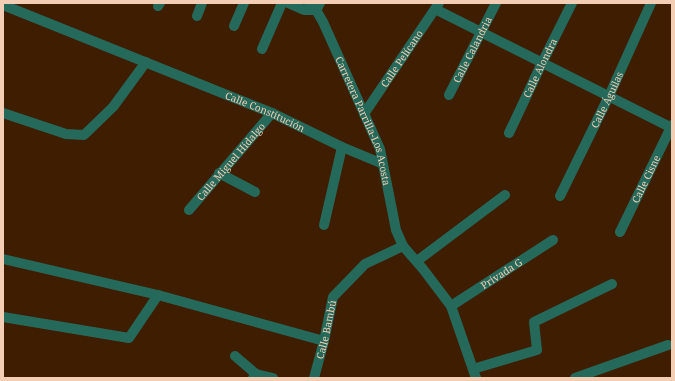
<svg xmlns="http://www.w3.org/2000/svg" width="675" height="381" font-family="'Noto Serif',serif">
<rect width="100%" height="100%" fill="#3f1d01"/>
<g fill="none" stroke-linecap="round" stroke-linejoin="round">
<g stroke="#24695a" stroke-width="10">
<polyline points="288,3 304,10 316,10 320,3"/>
<path id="s1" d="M309 3 316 10 323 22 380 149 396 230 403 246 423 269 451 306 476 378"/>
<path id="s2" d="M3 5 272 113 342 147 383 164"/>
<polyline points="158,6 160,3"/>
<polyline points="435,9 672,128"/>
<polyline points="197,16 202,3"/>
<polyline points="234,26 244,3"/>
<polyline points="262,49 282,3"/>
<path id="s3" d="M449 95 496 3"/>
<polyline points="3,113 66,134 84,135 113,107 146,62"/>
<path id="s4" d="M364 114 439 3"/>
<path id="s5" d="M509 133 542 63 572 3"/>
<polyline points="219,173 255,192"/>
<path id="s6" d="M560 196 609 96 651 3"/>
<path id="s7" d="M189 210 272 113"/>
<polyline points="324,225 342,147"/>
<path id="s8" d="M620 232 672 125"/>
<polyline points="3,259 158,295 324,341"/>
<polyline points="417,261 505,195"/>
<path id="s9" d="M451 306 553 240"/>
<polyline points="3,317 129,338 158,295"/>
<polyline points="235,356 256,374"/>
<polyline points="473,369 537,350 534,322 612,284"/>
<polyline points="253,378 256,374 273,378"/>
<path id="s10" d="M314 378 324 341 333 297 365 264 403 246"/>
<polyline points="575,378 668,345"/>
</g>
</g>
<g text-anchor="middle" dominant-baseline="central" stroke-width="3" stroke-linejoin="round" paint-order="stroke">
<g font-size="10" fill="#f3cdb4" stroke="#210800">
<text stroke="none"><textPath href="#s3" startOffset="51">Calle Calandria</textPath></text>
<text stroke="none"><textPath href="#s4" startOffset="67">Calle Pelícano</textPath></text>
<text stroke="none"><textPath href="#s5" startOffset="72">Calle Alondra</textPath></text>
<text stroke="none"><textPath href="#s6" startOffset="107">Calle Águilas</textPath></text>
<text stroke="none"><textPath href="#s2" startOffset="283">Calle Constitución</textPath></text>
<text stroke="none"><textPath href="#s1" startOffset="131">Carretera Parrilla-Los Acosta</textPath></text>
<text stroke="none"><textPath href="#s7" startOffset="64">Calle Miguel Hidalgo</textPath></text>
<text stroke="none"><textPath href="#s8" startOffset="59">Calle Cisne</textPath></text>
<text stroke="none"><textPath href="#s9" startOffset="60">Privada G</textPath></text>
<text stroke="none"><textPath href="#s10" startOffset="50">Calle Bambú</textPath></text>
</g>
</g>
<rect width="675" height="381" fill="none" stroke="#f3cdb4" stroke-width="8"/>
</svg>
